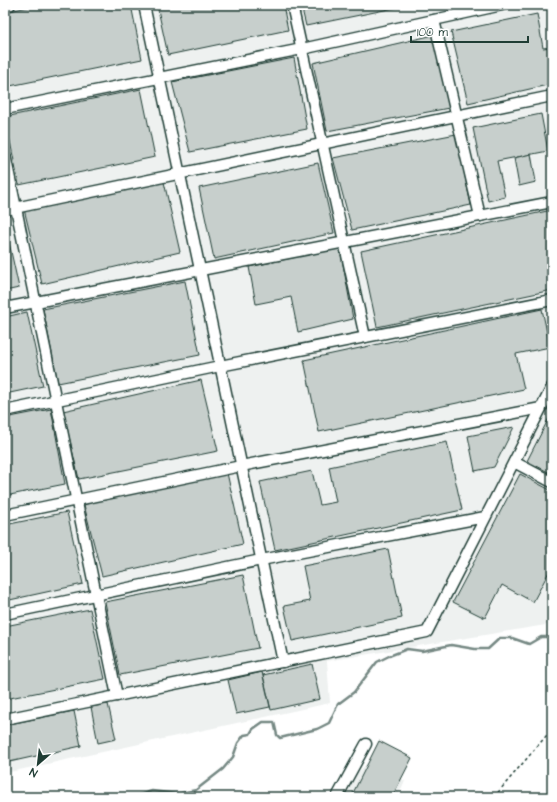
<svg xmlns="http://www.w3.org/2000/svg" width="557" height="802" font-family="'Architects Daughter',sans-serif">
<rect width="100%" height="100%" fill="#fff"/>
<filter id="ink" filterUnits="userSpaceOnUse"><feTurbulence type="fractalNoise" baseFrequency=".025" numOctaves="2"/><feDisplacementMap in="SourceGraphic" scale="8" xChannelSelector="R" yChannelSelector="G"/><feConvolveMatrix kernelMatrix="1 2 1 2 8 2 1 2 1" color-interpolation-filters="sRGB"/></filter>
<g filter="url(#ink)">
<g fill="#eef1f0">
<polygon points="5,5 552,5 552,624 327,661 330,703 5,773"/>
<polygon points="369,761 405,781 397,797 335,797"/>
</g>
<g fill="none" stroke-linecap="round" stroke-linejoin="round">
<polyline stroke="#758883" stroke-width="2.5" points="133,797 152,791 177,794 196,790 223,769 233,757 238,743 244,735 250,734 253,729 263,722 274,722 277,735 280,738 317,729 329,723 338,704 354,692 377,662 389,656 407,649 422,651 451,645 475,649 488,649 500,638 512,638 529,644 541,637 552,637"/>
</g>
<g fill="#c7cfcc" stroke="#1f3d34">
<polygon points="37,5 131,5 142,59 5,87 5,12"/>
<polygon points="157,5 283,5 288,30 168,55"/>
<polygon points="301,5 409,5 306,26"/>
<polygon points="537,14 543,48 552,47 552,84 468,103 451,32"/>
<polygon points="434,35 449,108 327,131 313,63"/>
<polygon points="294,58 307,129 190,152 172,82"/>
<polygon points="141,89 155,157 19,185 5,117"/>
<polygon points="541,114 548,151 497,161 505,197 488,201 473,128"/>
<polygon points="456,134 471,205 352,230 333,158"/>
<polygon points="531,154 536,182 519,186 514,158"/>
<polygon points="318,163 334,233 214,259 199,188"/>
<polygon points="164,182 180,252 42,284 24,209"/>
<polygon points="552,210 552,290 377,327 361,251"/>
<polygon points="5,224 19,288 5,291"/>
<polygon points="340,248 353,319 298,332 291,297 256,304 249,267"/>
<polygon points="185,281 200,355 58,383 43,309"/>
<polygon points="542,309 550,347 516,354 524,389 319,432 304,360"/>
<polygon points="27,312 43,386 5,394 5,317"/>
<polygon points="201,380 218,451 79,479 63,411"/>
<polygon points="51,409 65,484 5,496 5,418"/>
<polygon points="552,412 552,474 527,461"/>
<polygon points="514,427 494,467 475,471 468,436"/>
<polygon points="447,442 462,510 275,550 260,482 312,471 320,505 336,502 329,467"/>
<polygon points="227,473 243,544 102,576 84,505 103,498"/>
<polygon points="520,474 552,491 552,566 533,602 502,585 485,618 453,602"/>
<polygon points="67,512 83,584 5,601 5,525"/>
<polygon points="388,549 402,618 292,641 284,606 310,601 303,566"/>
<polygon points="243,575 258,648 120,675 105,602"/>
<polygon points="90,609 105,679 5,699 5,661 9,661 5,642 5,626"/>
<polygon points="312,664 320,699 271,710 263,675"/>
<polygon points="262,672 270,707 236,714 228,680"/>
<polygon points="108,704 116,739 98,743 91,707"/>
<polygon points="74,711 81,746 5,763 5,725"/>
<polygon points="379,741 412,758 392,797 351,797"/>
</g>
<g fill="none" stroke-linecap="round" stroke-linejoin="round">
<defs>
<g id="minor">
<polyline points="144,5 283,662"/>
<polyline points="292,5 365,337"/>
<polyline points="5,6 10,5"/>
<polyline points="434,20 480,216"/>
<polyline points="5,109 302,49 502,5"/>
<polyline points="5,155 117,696"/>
<polyline points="5,210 552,96"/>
<polyline points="5,308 552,202"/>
<polyline points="5,411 220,366 552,300"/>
<polyline points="514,462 552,482"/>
<polyline points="5,515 241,466 541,408"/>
<polyline points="5,614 261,560 485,517"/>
<polyline points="5,719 427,632 552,387"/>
<polyline points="337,797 366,744"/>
</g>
</defs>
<use href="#minor" stroke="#1f3d34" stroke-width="13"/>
<polyline stroke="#1f3d34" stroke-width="1.5" stroke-dasharray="3 3" stroke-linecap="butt" points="494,797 552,729"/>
<use href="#minor" stroke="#fff" stroke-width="10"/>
</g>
</g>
<rect width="557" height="802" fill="none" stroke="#fff" stroke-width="20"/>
<rect x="10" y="10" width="537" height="782" fill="none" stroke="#1f3d34" stroke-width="1.5" filter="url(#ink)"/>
<g transform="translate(38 764) rotate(208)" stroke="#ffffff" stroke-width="3" paint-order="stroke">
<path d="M0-3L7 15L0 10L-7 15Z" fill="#1f3d34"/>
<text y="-6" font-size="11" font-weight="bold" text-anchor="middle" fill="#1f3d34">N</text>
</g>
<path d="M411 36v6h117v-6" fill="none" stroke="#1f3d34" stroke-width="2"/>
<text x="417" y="36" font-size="12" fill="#1f3d34" stroke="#ffffff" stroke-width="3" paint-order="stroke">100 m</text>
</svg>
